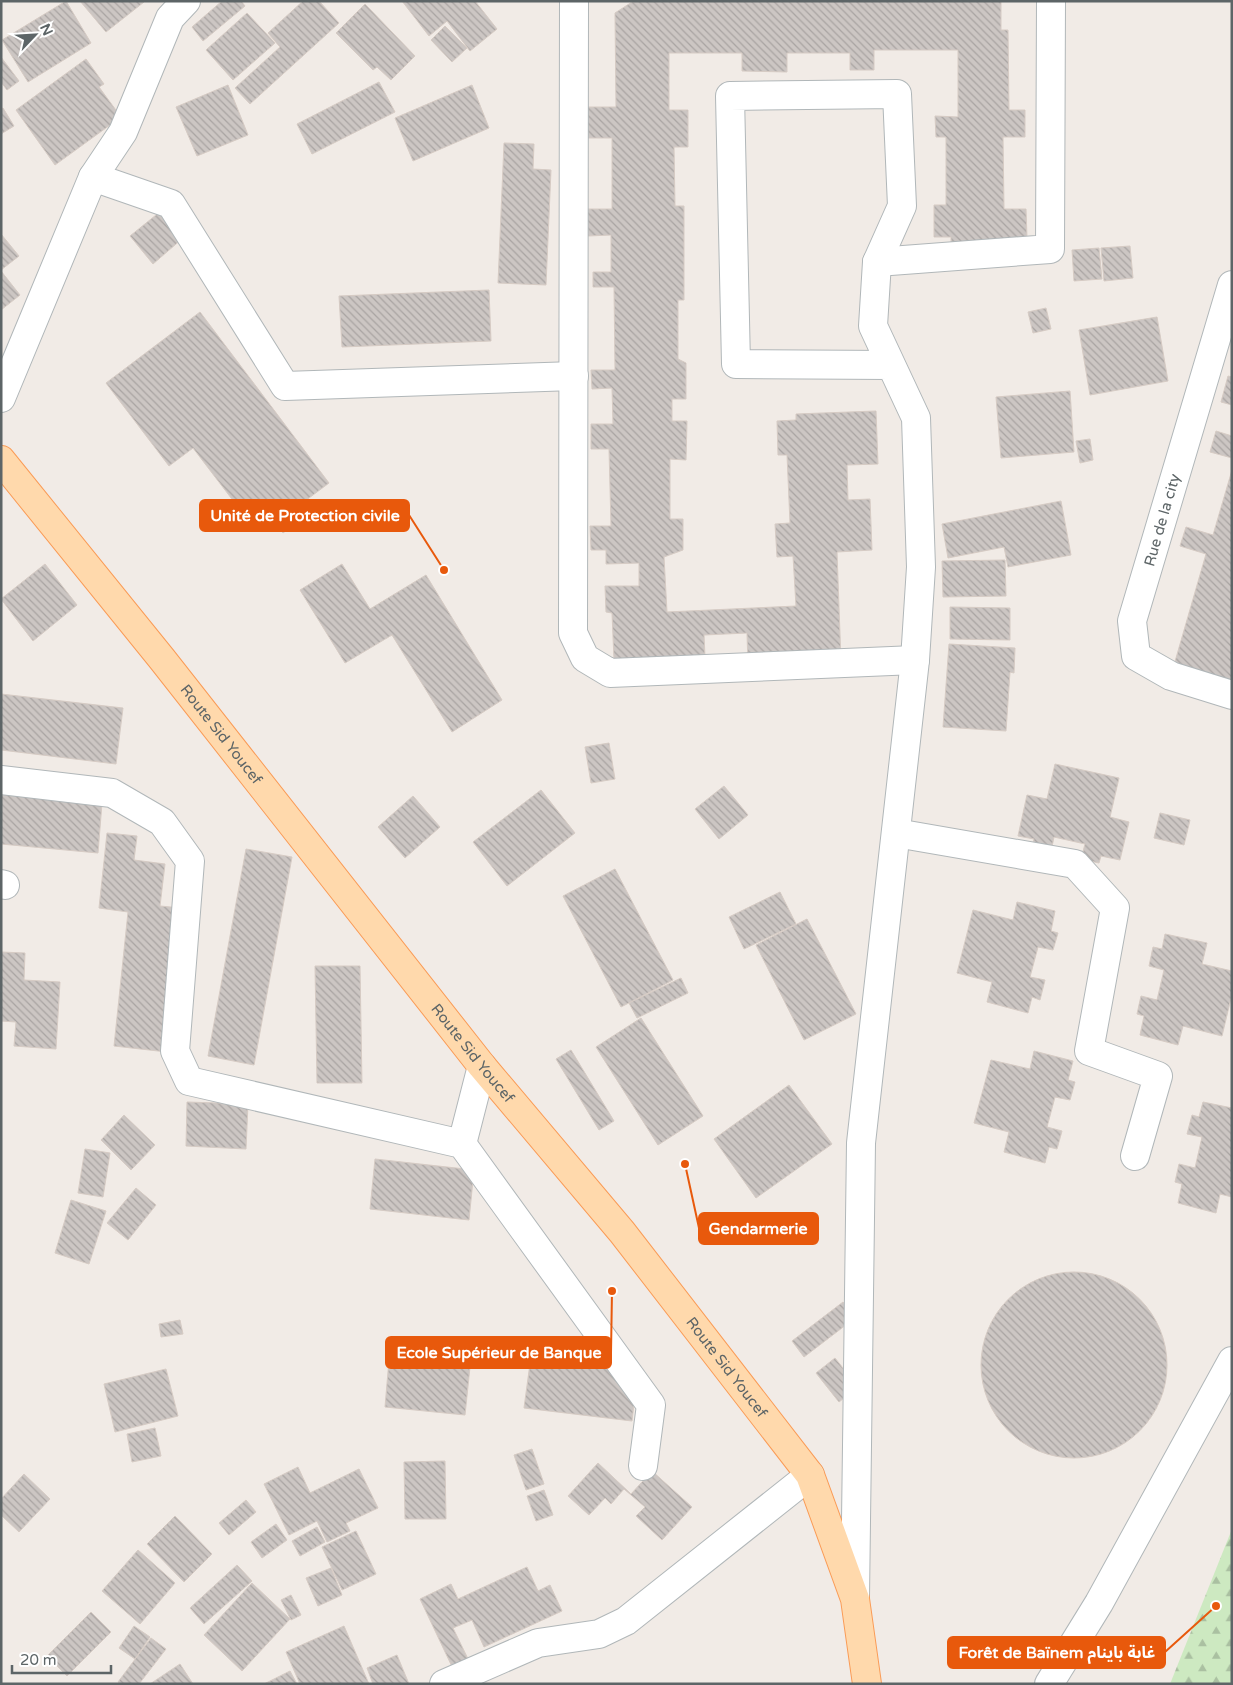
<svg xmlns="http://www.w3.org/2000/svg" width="1233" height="1685" font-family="'Varela Round','Noto Sans Arabic',sans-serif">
<defs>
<pattern id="forest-firs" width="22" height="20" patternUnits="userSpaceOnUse" patternTransform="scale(1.25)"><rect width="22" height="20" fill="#cde9c1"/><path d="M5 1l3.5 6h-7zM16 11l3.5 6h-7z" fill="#aac0a1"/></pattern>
<pattern id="building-back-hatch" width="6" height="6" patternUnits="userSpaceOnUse" patternTransform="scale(1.25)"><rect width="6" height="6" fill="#ccc6c3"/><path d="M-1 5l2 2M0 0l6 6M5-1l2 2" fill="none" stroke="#a9a4a2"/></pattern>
</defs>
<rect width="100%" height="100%" fill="#f1ebe6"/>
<polygon fill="url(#forest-firs)" points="1232,1529 1232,1684 1170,1684"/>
<g fill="url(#building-back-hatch)" stroke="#d6cbc4">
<polygon points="66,1 91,43 28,82 2,40"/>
<polygon points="80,1 144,1 144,2 106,32"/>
<polygon points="222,1 241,1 245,6 203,41 192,27"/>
<polygon points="303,1 319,1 339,23 250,104 235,88 280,47 268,33"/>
<polygon points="402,1 475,1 497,29 470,51 447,21 429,36"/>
<polygon points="1001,1 1001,30 1008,30 1009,110 1025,110 1025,137 1003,137 1004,209 1026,209 1027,238 1000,239 1001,247 951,248 951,237 934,237 934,205 946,205 946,137 936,137 935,116 958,117 958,50 874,50 874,70 850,70 850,53 787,53 787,72 742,71 742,53 669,53 669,110 688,110 688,147 674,147 675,206 684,206 684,300 678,300 678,359 686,363 686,399 672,399 672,421 687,421 686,460 670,459 670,519 683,519 683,550 664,557 667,612 796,606 793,556 777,557 775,524 790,523 787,455 778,455 777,421 796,420 796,414 876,411 878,464 847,465 848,500 870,499 872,550 837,552 841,662 748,666 747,633 704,635 705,657 614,660 612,613 606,612 605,586 639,586 639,563 606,564 606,550 591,550 590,526 611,526 609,449 591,449 591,424 613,424 612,388 592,389 591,370 615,370 614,287 593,287 593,272 611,272 611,235 588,236 587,209 612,209 612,138 586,138 585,107 616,107 615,13 632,2 640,1"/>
<polygon points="365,4 415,56 391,80 377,67 373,70 336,33"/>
<polygon points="247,13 275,43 233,80 206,50"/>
<polygon points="445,26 467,48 452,62 431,40"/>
<polygon points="1,57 19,81 7,90 1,82"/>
<polygon points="86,59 104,84 99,87 121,117 55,165 16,110"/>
<polygon points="379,82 395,112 312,154 297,124"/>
<polygon points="228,85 248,135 197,156 176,107"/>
<polygon points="472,85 489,128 413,161 395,118"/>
<polygon points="3,108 14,126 1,134 1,109"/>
<polygon points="504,143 534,144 533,169 551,170 546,285 498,283"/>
<polygon points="161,211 183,238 153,264 130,236"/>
<polygon points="1,234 19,256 1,270"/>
<polygon points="1130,246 1133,278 1104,281 1101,248"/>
<polygon points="1099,248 1102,279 1074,281 1072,250"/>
<polygon points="1,271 20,295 1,310"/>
<polygon points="489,290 491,341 342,347 339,296"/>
<polygon points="1046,308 1051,329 1033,333 1028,312"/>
<polygon points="200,312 329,483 305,501 312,511 283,533 257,499 241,511 193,448 169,466 106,383"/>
<polygon points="1157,317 1168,381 1090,395 1079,330"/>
<polygon points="1228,376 1232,377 1232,405 1221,402"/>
<polygon points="1070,391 1074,452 1001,458 996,397"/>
<polygon points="1216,431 1232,436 1232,458 1210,452"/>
<polygon points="1090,439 1093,460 1080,463 1076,441"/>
<polygon points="1232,470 1232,681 1174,665 1206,554 1180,546 1186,527 1213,535"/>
<polygon points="1061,501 1071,555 1008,567 1004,547 948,558 942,524"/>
<polygon points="1005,560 1006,596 943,597 942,561"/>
<polygon points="45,564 77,605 33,641 1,599"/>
<polygon points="342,564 370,609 426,575 502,700 452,732 392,635 345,663 300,590"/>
<polygon points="950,607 1010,608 1010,640 950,639"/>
<polygon points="949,644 1015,648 1014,673 1010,672 1006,731 943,727"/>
<polygon points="1,694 123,708 116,764 1,750"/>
<polygon points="609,743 615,779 591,783 585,747"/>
<polygon points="1055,764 1119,778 1110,817 1129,822 1120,860 1101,856 1099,863 1081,859 1085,844 1054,837 1051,852 1032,847 1034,839 1018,836 1027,795 1047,799"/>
<polygon points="724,786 748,815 719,839 695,809"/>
<polygon points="541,790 575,833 507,886 473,842"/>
<polygon points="1,794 102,803 98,853 1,844"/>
<polygon points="413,796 440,827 405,858 378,827"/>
<polygon points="1160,813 1190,820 1184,845 1154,838"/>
<polygon points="107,833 137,836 134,860 165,864 160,906 181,908 167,1052 114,1046 128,912 99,908"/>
<polygon points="246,849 292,857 254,1065 208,1056"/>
<polygon points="615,869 673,980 621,1007 563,896"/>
<polygon points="780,892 796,924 744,949 729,917"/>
<polygon points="1017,902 1055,911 1051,931 1058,933 1053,950 1038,947 1030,977 1045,980 1040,1000 1032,997 1028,1013 987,1002 992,982 957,973 973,910 1013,920"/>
<polygon points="807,919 856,1014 804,1040 756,945"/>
<polygon points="1165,934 1207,943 1202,964 1232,971 1232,994 1222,1036 1183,1026 1178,1045 1140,1035 1144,1016 1137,1014 1141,996 1157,1000 1164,970 1149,966 1153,947 1162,949"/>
<polygon points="1,952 25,953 24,980 60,982 56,1049 14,1046 16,1022 1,1021"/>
<polygon points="315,966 360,966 362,1083 317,1083"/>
<polygon points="681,978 688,993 637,1018 629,1003"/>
<polygon points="641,1018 703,1116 658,1145 596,1047"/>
<polygon points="571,1050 614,1121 599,1130 556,1059"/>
<polygon points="1034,1051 1073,1061 1068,1080 1075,1082 1070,1100 1055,1097 1047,1127 1062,1131 1057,1149 1049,1147 1045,1163 1004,1152 1009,1132 974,1123 991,1060 1030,1069"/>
<polygon points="789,1085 832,1144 756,1198 714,1139"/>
<polygon points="187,1102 248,1104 246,1149 186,1146"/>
<polygon points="1203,1102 1232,1108 1232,1197 1220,1194 1216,1213 1178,1203 1182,1184 1175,1182 1179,1164 1195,1168 1202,1137 1187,1134 1192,1115 1199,1117"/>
<polygon points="124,1115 155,1145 131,1170 101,1140"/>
<polygon points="85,1149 110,1153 103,1197 78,1193"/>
<polygon points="375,1159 474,1170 469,1220 370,1209"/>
<polygon points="136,1188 156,1205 128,1240 107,1223"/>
<polygon points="71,1200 106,1211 89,1264 55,1253"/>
<circle cx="1074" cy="1365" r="93"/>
<polygon points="843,1302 855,1318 804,1357 792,1341"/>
<polygon points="180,1320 183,1334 161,1337 159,1324"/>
<polygon points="531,1356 638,1370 632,1421 524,1408"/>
<polygon points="835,1358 858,1387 839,1402 816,1373"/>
<polygon points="389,1360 470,1367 465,1415 385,1407"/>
<polygon points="166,1369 178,1416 115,1432 104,1384"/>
<polygon points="155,1428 161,1456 132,1462 127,1434"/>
<polygon points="532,1449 544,1484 526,1490 514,1455"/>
<polygon points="445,1461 446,1519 405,1519 404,1462"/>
<polygon points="598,1463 631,1494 652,1471 692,1507 662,1540 636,1516 645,1507 624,1489 611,1504 605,1498 589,1515 568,1496"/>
<polygon points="298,1467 310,1493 359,1469 378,1508 346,1523 350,1531 327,1542 317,1521 289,1535 264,1484"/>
<polygon points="24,1474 50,1499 19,1532 1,1515 1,1499"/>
<polygon points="544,1490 553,1515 536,1521 527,1496"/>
<polygon points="246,1500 256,1512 229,1535 219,1523"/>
<polygon points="175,1516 212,1554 184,1582 147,1544"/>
<polygon points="276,1524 287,1540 262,1558 251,1542"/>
<polygon points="317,1527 325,1542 300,1556 292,1541"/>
<polygon points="356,1531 376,1574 342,1590 322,1547"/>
<polygon points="138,1550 175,1583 140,1624 102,1591"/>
<polygon points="237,1565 252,1581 204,1624 190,1608"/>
<polygon points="527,1567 538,1591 550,1585 562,1611 484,1647 472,1620 453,1628 471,1665 455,1673 420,1599 451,1584 458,1599"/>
<polygon points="331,1568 342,1595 318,1606 306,1578"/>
<polygon points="252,1583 290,1619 242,1671 204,1635"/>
<polygon points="291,1595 301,1615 291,1620 281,1600"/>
<polygon points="91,1612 111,1632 67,1676 47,1656"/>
<polygon points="134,1626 150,1637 135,1659 119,1648"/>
<polygon points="344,1626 369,1684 300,1684 286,1652"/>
<polygon points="151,1638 166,1649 139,1684 121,1684 118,1682"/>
<polygon points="397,1655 409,1684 373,1684 367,1668"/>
<polygon points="180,1664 193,1684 150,1684"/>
<polygon points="290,1671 297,1684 264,1684"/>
</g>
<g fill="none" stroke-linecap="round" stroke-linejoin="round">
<defs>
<g id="minor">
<polyline points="574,1 573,633 585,658 610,673 915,660"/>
<polyline points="93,177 171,204 285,386 574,376"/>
<polyline points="877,262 1050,249 1051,1"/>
<polyline points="1232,285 1132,621 1136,656 1171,676 1232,695"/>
<polyline points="1,398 93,177 123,132 170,18 186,1"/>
<polyline points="1,780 112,793 162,822 190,861 175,1051 189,1081 462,1144 651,1405 643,1466"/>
<polyline points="896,833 1075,864 1115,908 1089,1051 1158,1076 1135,1156"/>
<polyline points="1,884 5,885"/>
<polyline points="462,1144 482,1066"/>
<polyline points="855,1597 861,1143 915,660 921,567 916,418 873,326 877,262 902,206 897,94 730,96 736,364 891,365"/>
<polyline points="444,1684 538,1643 599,1634 626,1621 810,1475"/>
<polyline points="1049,1684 1099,1603 1232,1361"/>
</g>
<g id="major">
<path id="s1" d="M1 460 162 659 482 1066 622 1232 810 1475 855 1599 867 1684"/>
</g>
</defs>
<use href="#minor" stroke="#b1b7b9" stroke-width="30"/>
<use href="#major" stroke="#fa9b56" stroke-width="30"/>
<use href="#minor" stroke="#fff" stroke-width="28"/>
<use href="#major" stroke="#ffd9ac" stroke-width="28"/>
</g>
<g text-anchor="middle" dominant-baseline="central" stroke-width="4.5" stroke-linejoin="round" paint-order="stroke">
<g font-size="15" fill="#5d6567" stroke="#fff">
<text transform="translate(1162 520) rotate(-74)">Rue de la city</text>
<text stroke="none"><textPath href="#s1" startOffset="352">Route Sid Youcef</textPath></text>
<text stroke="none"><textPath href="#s1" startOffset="758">Route Sid Youcef</textPath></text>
<text stroke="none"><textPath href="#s1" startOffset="1162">Route Sid Youcef</textPath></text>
</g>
</g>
<path fill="none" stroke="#e8590c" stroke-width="2" d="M444 570L409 515M685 1164L699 1228M612 1291L611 1353M1216 1606L1165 1652"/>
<g fill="#e8590c" stroke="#fff" stroke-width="2">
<circle cx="444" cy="570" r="5"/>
<circle cx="685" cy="1164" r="5"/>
<circle cx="612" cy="1291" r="5"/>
<circle cx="1216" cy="1606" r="5"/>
</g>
<g fill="#e8590c" stroke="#e8590c" stroke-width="2">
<rect x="200" y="500" width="209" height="31" rx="5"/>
<rect x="699" y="1213" width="119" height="31" rx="5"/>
<rect x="386" y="1337" width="225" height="31" rx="5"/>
<rect x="948" y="1637" width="217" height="31" rx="5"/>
</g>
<g font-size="16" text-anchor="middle" font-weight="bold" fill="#fff">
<text x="305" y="521">Unité de Protection civile</text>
<text x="758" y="1234">Gendarmerie</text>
<text x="499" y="1358">Ecole Supérieur de Banque</text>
<text x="1057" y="1658">Forêt de Baïnem غابة باينام</text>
</g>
<rect width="1233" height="1685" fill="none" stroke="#5d6567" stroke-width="5"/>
<g transform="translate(35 35) rotate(65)" stroke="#ffffff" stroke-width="4" paint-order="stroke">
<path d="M0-4L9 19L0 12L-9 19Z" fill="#5d6567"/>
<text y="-8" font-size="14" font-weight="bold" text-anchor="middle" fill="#5d6567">N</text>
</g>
<path d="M12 1665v8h99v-8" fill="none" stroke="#5d6567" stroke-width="2.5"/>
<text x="20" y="1665" font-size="15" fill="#5d6567" stroke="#ffffff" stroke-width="4" paint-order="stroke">20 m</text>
</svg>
